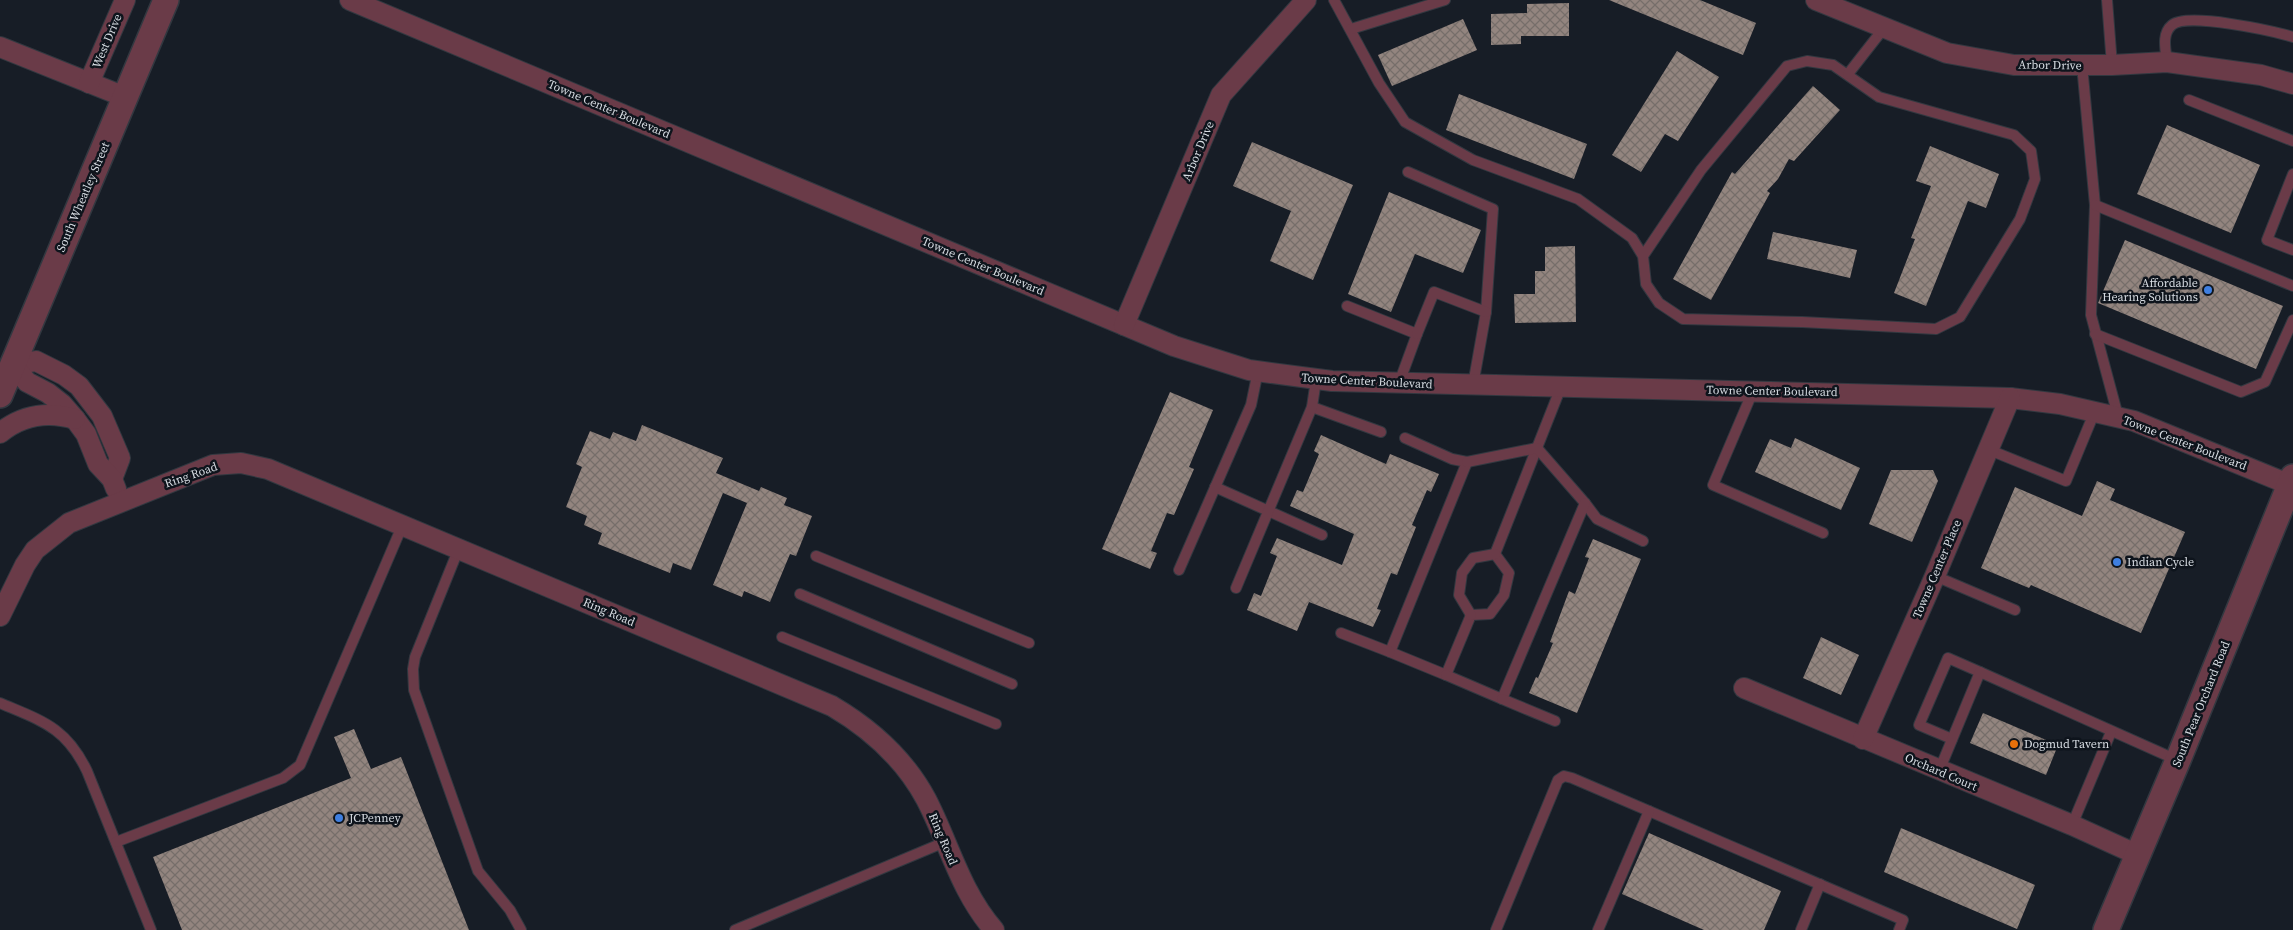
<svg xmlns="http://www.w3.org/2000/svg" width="2293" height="930" font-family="'Source Serif 4',serif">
<defs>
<pattern id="building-cross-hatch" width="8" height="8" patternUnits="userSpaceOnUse" patternTransform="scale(1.25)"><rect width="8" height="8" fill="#93857f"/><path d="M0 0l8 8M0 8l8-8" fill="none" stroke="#766e6a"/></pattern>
</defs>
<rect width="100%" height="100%" fill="#171d26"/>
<g fill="url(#building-cross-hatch)">
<polygon points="1609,0 1700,0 1756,23 1743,55"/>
<polygon points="1569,3 1569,36 1521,36 1521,44 1491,45 1491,14 1527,13 1527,4"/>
<polygon points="1463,19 1477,50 1392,86 1378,55"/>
<polygon points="1677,51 1719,77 1678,141 1665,134 1641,172 1612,155"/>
<polygon points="1813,86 1840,110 1794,161 1789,159 1778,179 1767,191 1770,193 1711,300 1673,279 1732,172 1735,174"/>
<polygon points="1459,94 1587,144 1574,179 1446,130"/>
<polygon points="2167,125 2260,165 2231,233 2137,194"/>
<polygon points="1252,142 1353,185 1313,280 1270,261 1291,211 1233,186"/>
<polygon points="1930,146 1999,174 1986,208 1968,201 1926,306 1894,293 1915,239 1911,238 1931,186 1916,181"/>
<polygon points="1389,192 1481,230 1463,273 1415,254 1391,312 1348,294"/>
<polygon points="1773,232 1857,250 1850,278 1767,259"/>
<polygon points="2125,240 2283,306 2256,369 2098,303"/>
<polygon points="1575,246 1576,322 1515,323 1514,294 1535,294 1535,271 1545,271 1545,247"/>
<polygon points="1170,392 1213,410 1189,467 1194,469 1174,515 1167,513 1151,551 1157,553 1150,569 1102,549"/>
<polygon points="642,425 723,458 716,473 759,491 761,487 787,498 784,505 812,516 796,556 790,554 770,602 744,591 742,597 713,585 747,503 723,493 691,570 673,563 670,573 598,544 602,533 584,525 587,516 566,507 582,467 576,464 590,431 610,439 613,432 636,441"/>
<polygon points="1321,435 1386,464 1390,454 1439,474 1431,492 1427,490 1412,525 1416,527 1397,575 1391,573 1377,609 1381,610 1373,627 1309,602 1297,631 1247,610 1254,593 1261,596 1277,556 1270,553 1277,538 1342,565 1354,534 1290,506 1297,490 1303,492 1319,454 1314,451"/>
<polygon points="1795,438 1860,468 1841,510 1755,472 1770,439 1791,448"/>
<polygon points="1891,470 1933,470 1938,481 1912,542 1869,524"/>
<polygon points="2097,481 2115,489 2110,500 2185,532 2141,633 2031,585 2029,588 1981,568 2015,487 2082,516"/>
<polygon points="1593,539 1641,559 1577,713 1529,693 1536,677 1538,678 1553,643 1550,642 1569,591 1575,594 1589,558 1585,557"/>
<polygon points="1821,637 1859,655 1841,695 1803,678"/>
<polygon points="1983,713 2058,745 2046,775 1970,743"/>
<polygon points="354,729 371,769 401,757 469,930 182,930 153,857 351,778 334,737"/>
<polygon points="1901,828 2035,885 2017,929 1884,872"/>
<polygon points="1649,833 1781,891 1764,930 1704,930 1622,894"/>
</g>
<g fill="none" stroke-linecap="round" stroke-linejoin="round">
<defs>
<g id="service">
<polyline points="1334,0 1379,83 1405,122 1473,160 1578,199 1632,238 1643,256 1646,284 1659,303 1683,319 1802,322 1936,329 1960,317 2020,219 2035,179 2031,151 2014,135 1879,97 1833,65 1807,61 1787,66 1701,170 1643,256"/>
<polyline points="2107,0 2112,65"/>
<polyline points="1351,29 1445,0"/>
<path d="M2167 62C2166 51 2161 34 2172 25 2187 12 2273 31 2293 37"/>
<polyline points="2082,65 2095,205 2091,315 2118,416"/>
<polyline points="1848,74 1884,28"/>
<polyline points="2189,100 2293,141"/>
<polyline points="1408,172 1493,209 1486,312 1473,385"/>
<polyline points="2293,174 2267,240 2293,250"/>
<polyline points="2095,205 2293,286"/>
<polyline points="1347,306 1417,334 1399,383"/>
<polyline points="1417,334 1434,292 1486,312"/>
<polyline points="2095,334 2241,392 2265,382 2293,320"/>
<polyline points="1753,391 1713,485 1823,533"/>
<polyline points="1312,407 1381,432"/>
<polyline points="1405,438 1452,459 1467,462 1390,652 1446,675 1471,615 1490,614 1504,595 1509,573 1495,554 1561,387"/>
<polyline points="1987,449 2066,481 2095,411"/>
<polyline points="1467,462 1537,448 1585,503 1597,519 1643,541"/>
<polyline points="1215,487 1322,535"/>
<polyline points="459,548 415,657 413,669 414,690 478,871 510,910 521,930"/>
<polyline points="816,556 1029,643"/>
<polyline points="1179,570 1251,405 1258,371"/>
<polyline points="1935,576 2015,610"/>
<polyline points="1236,588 1312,407 1316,380"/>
<polyline points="800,594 1012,684"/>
<polyline points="1471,615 1459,595 1462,573 1473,558 1495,554"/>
<polyline points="1341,633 1390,652"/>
<polyline points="782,637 996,724"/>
<polyline points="1446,675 1502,699 1585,503"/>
<polyline points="1502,699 1555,721"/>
<path d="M0 703C42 721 66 727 87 771L151 930"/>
<polyline points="1952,739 1919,725 1948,658 1980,672"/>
<polyline points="1939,771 1980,672 2177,760"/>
<polyline points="2072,825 2111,732"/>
<polyline points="116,842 283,778 300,765 403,524"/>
<polyline points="735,930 945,842"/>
<polyline points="1496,930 1558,780 1564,776 1572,778 1903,920 1899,930"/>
<polyline points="1598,930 1649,811"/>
<polyline points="1801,930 1820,884"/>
</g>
<g id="minor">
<polyline points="350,0 1174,346 1249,370 1332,381 2010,398 2060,404 2134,421 2293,486"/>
<polyline points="1816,0 1947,53 2014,65 2112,65 2167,62 2261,75 2293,84"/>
<polyline points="0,47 125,97"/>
<polyline points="89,83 125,0"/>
<polyline points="1124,325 1221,95 1306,0"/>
<polyline points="13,365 36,361 64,375 79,386 102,416 120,458 112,479"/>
<polyline points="13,365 27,382 48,393 62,404 75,419 86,434 98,464 112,479 116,489"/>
<path d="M0 433C22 415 48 411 75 419"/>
<path d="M0 616 25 565 35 550 69 523 213 465 241 463 268 469 832 706C871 729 904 758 926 799 949 843 960 891 994 930"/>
<polyline points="1744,688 2072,825 2138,855"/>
<polyline points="1863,739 1935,576 2010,398"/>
</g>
<g id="tertiary">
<polyline points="0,395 166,0"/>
<polyline points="2106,930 2178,760 2293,477"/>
</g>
</defs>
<use href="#service" stroke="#323840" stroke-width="12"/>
<use href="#minor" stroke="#323840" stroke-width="22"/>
<use href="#tertiary" stroke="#323840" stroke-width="28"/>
<use href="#service" stroke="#6a3b48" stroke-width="10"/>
<use href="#minor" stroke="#6a3b48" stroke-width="20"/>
<use href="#tertiary" stroke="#6a3b48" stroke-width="25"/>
</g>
<g fill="#3f7fe0" stroke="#0e141c" stroke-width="2">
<circle cx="2208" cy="290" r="5"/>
<circle cx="2117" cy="562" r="5"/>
<circle cx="339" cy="818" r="5"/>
</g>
<circle fill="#e8710a" stroke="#0e141c" stroke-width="2" cx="2014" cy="744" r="5"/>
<g text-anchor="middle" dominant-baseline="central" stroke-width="5" stroke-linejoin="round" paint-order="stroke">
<g font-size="12" fill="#d7dce2" stroke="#0e141c">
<text transform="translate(107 41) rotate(-67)">West Drive</text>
<text transform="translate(2050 65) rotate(1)">Arbor Drive</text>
<text transform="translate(609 109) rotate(23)">Towne Center Boulevard</text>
<text transform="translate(1198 151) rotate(-67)">Arbor Drive</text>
<text transform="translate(83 197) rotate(-67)">South Wheatley Street</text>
<text transform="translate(983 266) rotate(23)">Towne Center Boulevard</text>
<text transform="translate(1367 381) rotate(3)">Towne Center Boulevard</text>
<text transform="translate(1772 391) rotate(1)">Towne Center Boulevard</text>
<text transform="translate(2185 443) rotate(21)">Towne Center Boulevard</text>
<text transform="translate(191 475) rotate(-19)">Ring Road</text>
<text transform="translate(1937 569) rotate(-67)">Towne Center Place</text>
<text transform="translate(609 612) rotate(23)">Ring Road</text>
<text transform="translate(2201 704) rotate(-68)">South Pear Orchard Road</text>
<text transform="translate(1941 772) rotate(23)">Orchard Court</text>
<text transform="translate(943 839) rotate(67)">Ring Road</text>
</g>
<g font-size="12" fill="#d7dce2" stroke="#0e141c" text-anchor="start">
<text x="2198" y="283" text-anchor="end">Affordable<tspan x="2198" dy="14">Hearing Solutions</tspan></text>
<text x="2127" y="562">Indian Cycle</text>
<text x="2024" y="744">Dogmud Tavern</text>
<text x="349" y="818">JCPenney</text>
</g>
</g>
</svg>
